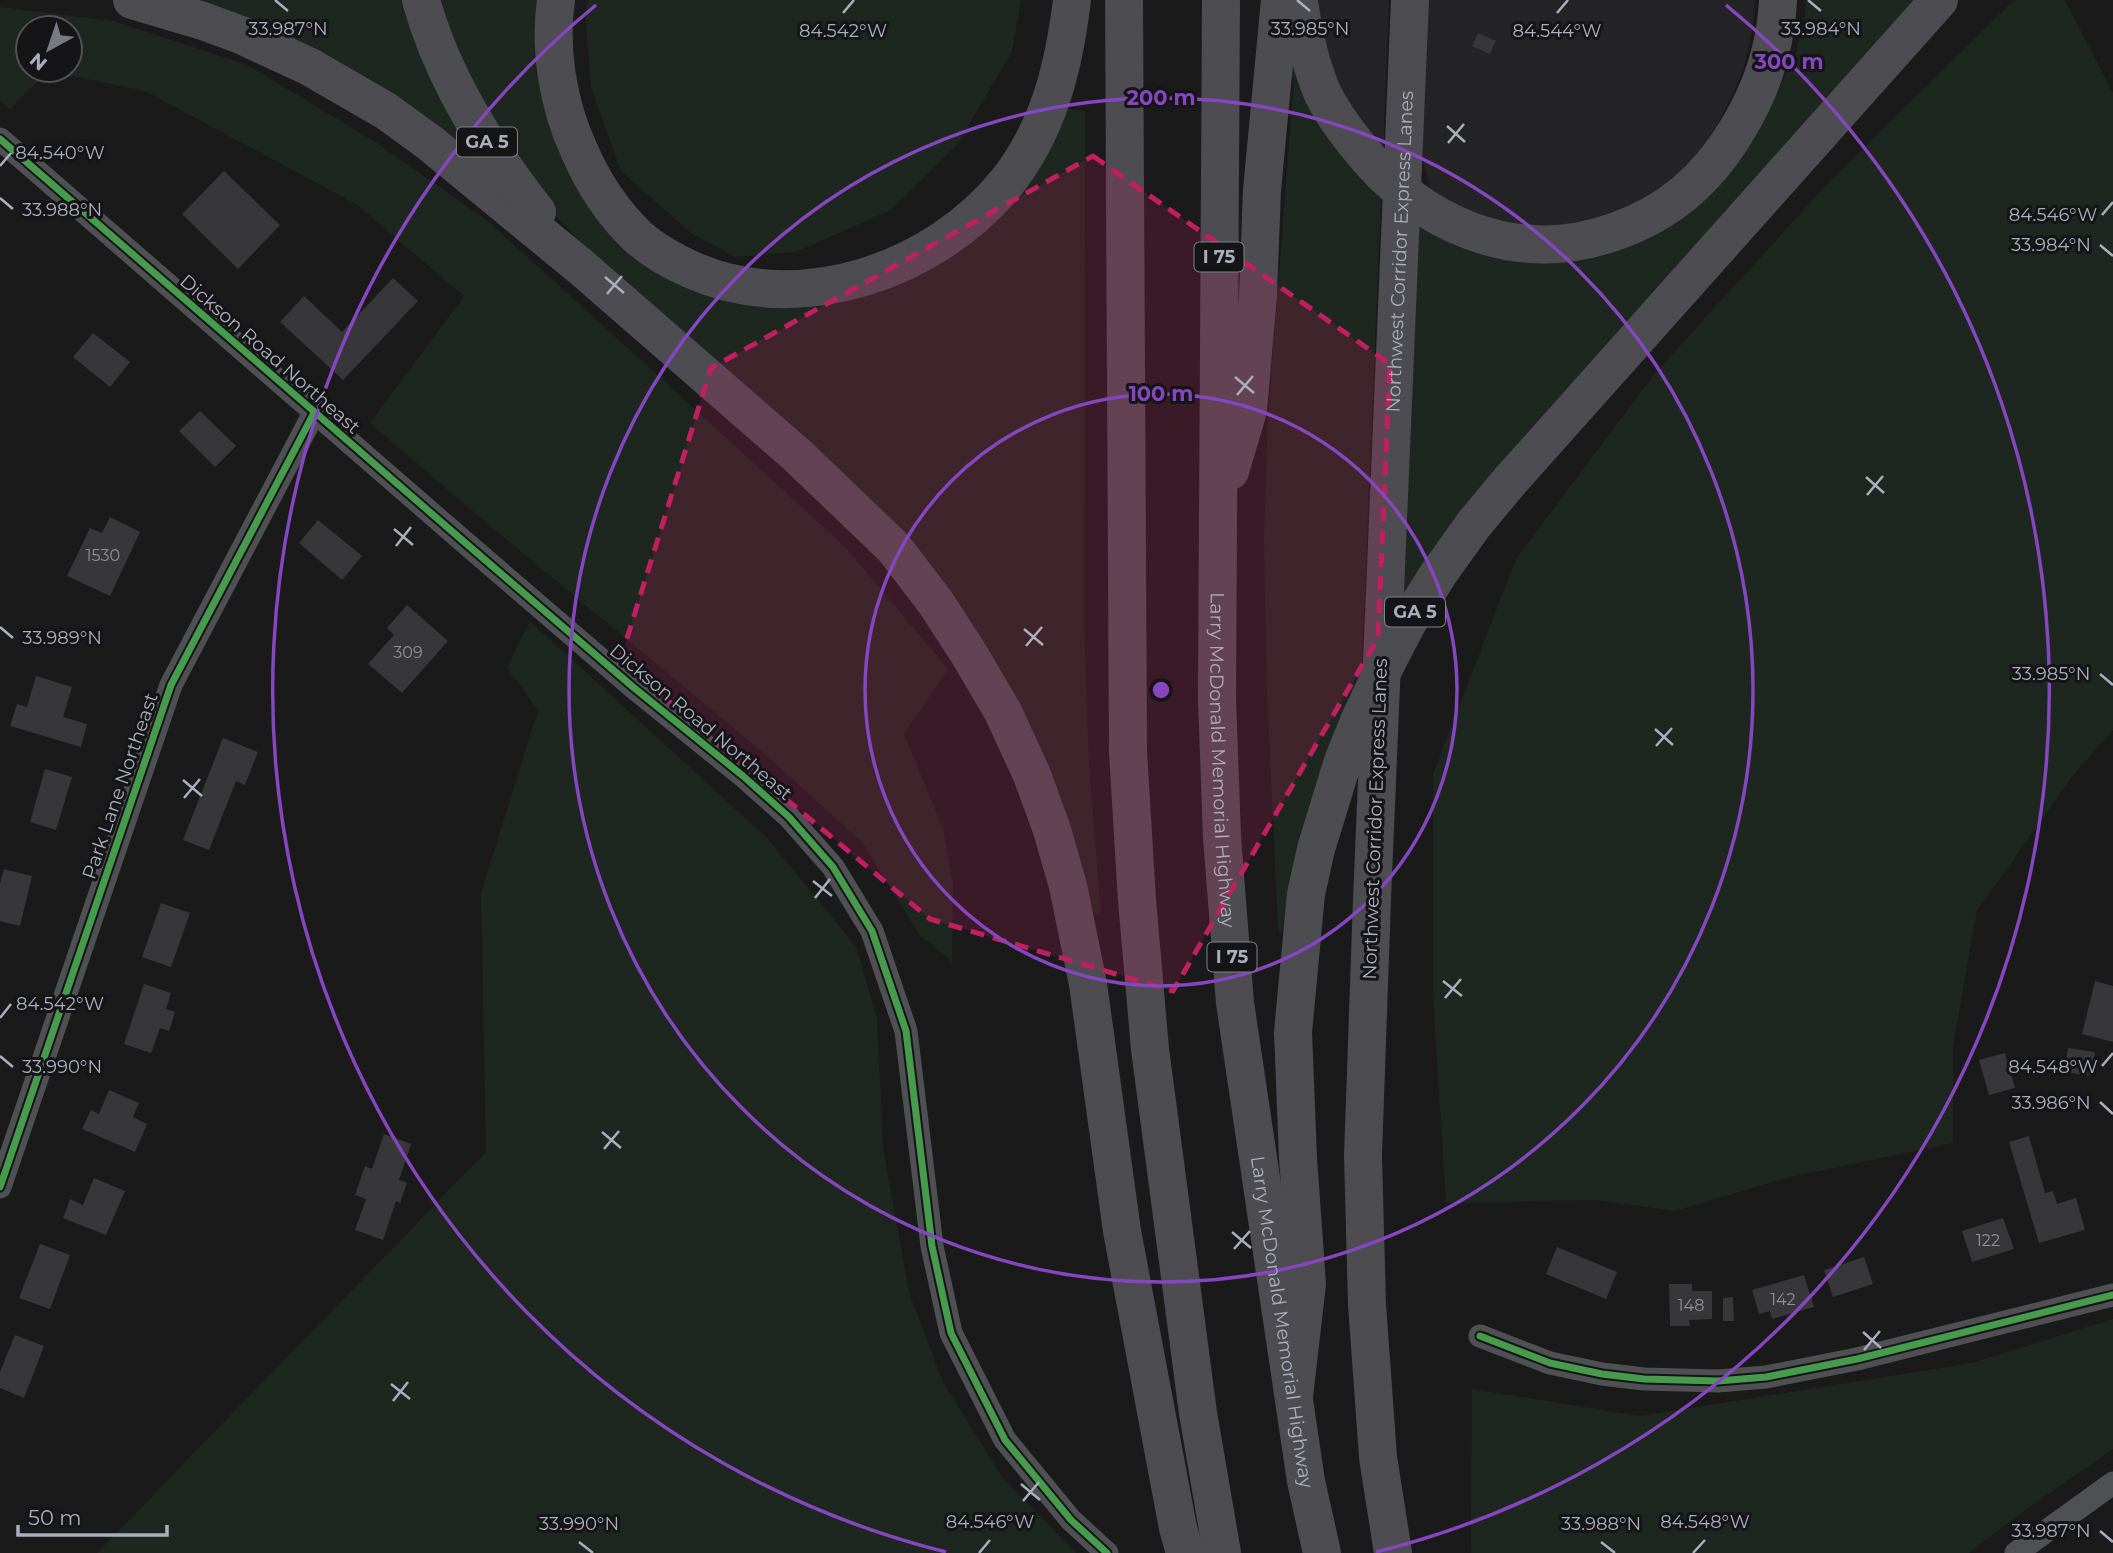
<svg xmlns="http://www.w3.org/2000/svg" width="2113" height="1553" font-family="Montserrat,sans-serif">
<rect width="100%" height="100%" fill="#1a1a1b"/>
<g fill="#242427">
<polygon points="1319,0 1389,0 1383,155 1350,112 1320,35"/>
<polygon points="1426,0 1755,0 1752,32 1743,70 1728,104 1710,137 1688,169 1621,213 1554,229 1491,222 1431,193 1421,152"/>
</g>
<g fill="#1e2620" fill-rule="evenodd">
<polygon points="184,0 403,0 477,159"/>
<polygon points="434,0 542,0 623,244 856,298 1066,109 1085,111 1084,621 1089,766 1101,914 1093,914 1011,692 548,208 503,148"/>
<polygon points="588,0 1021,0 1012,52 956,146 891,210 796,252 735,257 691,233 621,171 591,88 585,13"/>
<polygon points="1806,0 1924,0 1403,596 1419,220 1522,261 1582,260 1633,245 1761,125 1794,58 1804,22"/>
<polygon points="2014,0 2065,0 2113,93 2113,730 2071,778 1977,911 1953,1046 1953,1143 1786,1178 1675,1211 1595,1200 1446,1203 1433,997 1433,774 1516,559 1656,372 1831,180"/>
<path d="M0 7 113 21 248 65 377 143 488 221 721 433 846 548 948 669 904 734 943 828 953 884 952 962 919 934 862 842 759 749 489 525 370 423 464 296 356 204 145 91 48 71 10 109 0 101ZM28 28H70V70H28Z"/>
<polygon points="1285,35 1365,182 1381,198 1361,681 1283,931 1280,933 1278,927 1267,691 1264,542 1268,418 1294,78 1283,76"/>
<polygon points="530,621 767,838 856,946 877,1018 883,1147 909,1292 943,1382 1002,1477 1076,1553 97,1553 486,1152 481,893 538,710 507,668"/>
<polygon points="2113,1319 2113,1449 2017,1516 1969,1553 1471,1553 1472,1389 1640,1416 1972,1363"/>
</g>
<g fill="#373739">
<polygon points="1478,33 1496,41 1490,54 1472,46"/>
<polygon points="224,171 280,225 238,269 182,214"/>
<polygon points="393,278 418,301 343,380 280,322 304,296 342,332"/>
<polygon points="93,333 130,362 110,387 73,357"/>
<polygon points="200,411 236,446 215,467 179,431"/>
<polygon points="110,517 140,532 110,596 67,576 90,528 102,533"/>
<polygon points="318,520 362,556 342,580 299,543"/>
<polygon points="407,605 448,641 402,693 368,664 394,635 387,628"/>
<polygon points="36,676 72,687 63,717 87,724 81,747 10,726 17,704 27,707"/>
<polygon points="223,738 258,752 245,785 236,781 209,850 183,840"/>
<polygon points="45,769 72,777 56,830 30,822"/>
<polygon points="4,869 32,876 20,926 0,921 0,884"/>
<polygon points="161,903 190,913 171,967 142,957"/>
<polygon points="2095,981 2113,986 2113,1042 2082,1034"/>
<polygon points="144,984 171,993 166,1009 175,1012 169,1031 160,1028 151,1053 124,1044"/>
<polygon points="2068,1048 2095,1052 2091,1076 2064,1072"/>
<polygon points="2005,1053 2015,1088 1989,1095 1979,1060"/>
<polygon points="109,1090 139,1103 133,1117 147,1124 135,1152 82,1129 91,1110 99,1114"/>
<polygon points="384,1134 411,1144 399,1180 407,1183 400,1203 396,1201 383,1240 355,1230 366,1199 355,1195 365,1166 372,1169"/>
<polygon points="2029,1136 2045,1193 2053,1191 2057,1204 2076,1198 2085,1230 2039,1243 2009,1142"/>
<polygon points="94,1178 125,1191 106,1235 63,1218 70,1199 83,1205"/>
<polygon points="2003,1218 2014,1249 1972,1262 1962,1231"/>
<polygon points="40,1244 70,1255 50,1309 19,1298"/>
<polygon points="1557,1247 1617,1272 1606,1299 1546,1274"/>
<polygon points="1864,1257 1873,1284 1833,1297 1824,1270"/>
<polygon points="1804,1275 1814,1307 1772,1319 1770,1311 1759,1314 1752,1290"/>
<polygon points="1669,1284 1692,1284 1692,1291 1712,1291 1712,1319 1689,1320 1690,1326 1670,1326"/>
<polygon points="1733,1297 1734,1321 1723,1321 1723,1298"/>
<polygon points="15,1335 44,1346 24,1398 0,1388 0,1372"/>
</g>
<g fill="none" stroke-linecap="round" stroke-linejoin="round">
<g stroke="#4f5054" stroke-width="23">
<polyline points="0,139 462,540 633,687 743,776 789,817 833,867 872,931 906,1031 932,1246 951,1333 1005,1440 1071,1520 1107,1553"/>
<polyline points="0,1187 171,685 314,413"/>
<polyline points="1480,1336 1550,1363 1602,1374 1644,1379 1718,1381 1766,1377 1857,1359 2113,1295"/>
<polyline points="2016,1553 2113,1483"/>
</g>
<g stroke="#4c4c51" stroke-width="38">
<polyline points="132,0 203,21 241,35 310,67 386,111 430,143 581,267 798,456 894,548 936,603 969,654 1003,712 1032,775 1052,830 1068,886 1088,984 1122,1231 1178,1528 1185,1553"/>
<path d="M421 0C442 77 487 149 537 212"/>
<path d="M556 0C549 49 558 105 579 150 593 183 612 212 638 237 654 251 674 262 692 270 800 318 935 271 1007 182 1049 129 1064 66 1072 0"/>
<polyline points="1124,0 1128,752 1137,900 1150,1049 1198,1413 1222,1553"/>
<path id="s1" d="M1221 0 1217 699 1222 837 1235 1003 1306 1481 1322 1553"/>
<path d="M1299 0C1303 32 1310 63 1322 92 1331 111 1344 129 1357 145 1419 224 1515 267 1614 232 1669 213 1707 180 1737 130 1761 91 1776 46 1778 0"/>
<polyline points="1230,471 1248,410 1258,295 1262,190 1280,0"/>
<polyline points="1372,899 1363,1156 1367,1304 1378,1457 1393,1553"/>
<polyline points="1294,1396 1307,1284 1298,1158 1293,1032 1306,894 1316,849 1343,761 1360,719 1383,670 1408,622 1439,573 1474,524 1509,482 1939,0"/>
</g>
<path stroke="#4c4c51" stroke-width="38" id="s2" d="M1372 899 1410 0"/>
<defs>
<g id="cycleway">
<polyline points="0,139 462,540 633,687 743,776 789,817 833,867 872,931 906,1031 932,1246 951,1333 1005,1440 1071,1520 1107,1553"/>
<polyline points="0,1187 171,685 314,413"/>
<polyline points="1480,1336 1550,1363 1602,1374 1644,1379 1718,1381 1766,1377 1857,1359 2113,1295"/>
</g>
</defs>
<use href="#cycleway" stroke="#151417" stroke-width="11"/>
<use href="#cycleway" stroke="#469c4c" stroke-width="7"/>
</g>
<path fill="#c12060" fill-opacity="0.2" stroke="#c12060" stroke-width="5" stroke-dasharray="14 9" stroke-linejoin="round" d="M1093 156 1390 364 1378 638 1173 991 930 919 620 661 711 368Z"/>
<path fill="none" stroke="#abaebd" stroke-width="2.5" d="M275 0 288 11M1297 0 1310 11M1808 0 1821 11M843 13 854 0M1557 13 1568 0M1447 126 1465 142M1448 143 1464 124M0 166 11 153M0 198 13 209M2102 215 2113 202M2100 245 2113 256M605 277 624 293M607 294 622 276M1235 377 1254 393M1237 395 1253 376M1866 477 1884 493M1867 495 1883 476M394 529 413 545M396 546 411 527M0 627 13 638M1024 629 1043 645M1026 646 1042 627M2100 674 2113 685M1655 729 1673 745M1656 746 1672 728M183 780 202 796M184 798 200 779M813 881 832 896M815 898 830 879M1443 981 1462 996M1445 998 1461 979M0 1018 11 1004M0 1056 13 1067M2102 1066 2113 1053M2100 1102 2113 1114M602 1132 621 1148M604 1149 619 1131M1232 1232 1251 1248M1234 1249 1250 1231M1863 1332 1881 1348M1864 1350 1880 1331M391 1384 410 1399M393 1401 408 1382M1021 1484 1040 1500M1023 1501 1039 1482M2100 1531 2113 1542M579 1542 593 1553M1601 1542 1615 1553M979 1553 990 1540M1693 1553 1705 1540"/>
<g fill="none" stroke="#8546bf" stroke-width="3.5">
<circle cx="1161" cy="690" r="296"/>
<circle cx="1161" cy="690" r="592"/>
<path d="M946 1552A888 888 0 0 1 596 5M1726 5A888 888 0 0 1 1376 1552"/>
</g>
<g text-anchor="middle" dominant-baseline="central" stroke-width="6" stroke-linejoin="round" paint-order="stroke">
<g font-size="16" fill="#8e909c">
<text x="103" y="555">1530</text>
<text x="408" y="652">309</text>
<text x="1988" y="1240">122</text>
<text x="1783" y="1299">142</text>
<text x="1691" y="1305">148</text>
</g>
<g fill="#151417" stroke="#7e808b" stroke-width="2">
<rect x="457" y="127.5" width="60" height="29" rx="5"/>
<rect x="1194.5" y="242.5" width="49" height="29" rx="5"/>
<rect x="1385" y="597.5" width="60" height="29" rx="5"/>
<rect x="1207.5" y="942.5" width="49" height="29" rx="5"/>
</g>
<g font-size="18" font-weight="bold" fill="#abaebd">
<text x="487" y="142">GA 5</text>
<text x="1219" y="257">I 75</text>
<text x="1415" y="612">GA 5</text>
<text x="1232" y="957">I 75</text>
</g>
<g font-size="19" fill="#abaebd" stroke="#151417">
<text stroke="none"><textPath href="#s2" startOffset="648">Northwest Corridor Express Lanes</textPath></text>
<text transform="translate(270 354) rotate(41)">Dickson Road Northeast</text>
<text transform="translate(701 722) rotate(40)">Dickson Road Northeast</text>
<text stroke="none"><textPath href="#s1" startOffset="760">Larry McDonald Memorial Highway</textPath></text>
<text transform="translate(120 786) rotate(-71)">Park Lane Northeast</text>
<text transform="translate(1375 819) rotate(-88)">Northwest Corridor Express Lanes</text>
<text stroke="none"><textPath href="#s1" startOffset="1326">Larry McDonald Memorial Highway</textPath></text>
</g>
</g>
<g font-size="18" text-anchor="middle" fill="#abaebd" stroke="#151417" stroke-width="6" stroke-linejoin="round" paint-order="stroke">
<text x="288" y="35">33.987°N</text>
<text x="1310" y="35">33.985°N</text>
<text x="1821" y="35">33.984°N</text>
<text x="843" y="37">84.542°W</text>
<text x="1557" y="37">84.544°W</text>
<text x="60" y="159">84.540°W</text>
<text x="62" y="216">33.988°N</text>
<text x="2053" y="221">84.546°W</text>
<text x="2051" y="251">33.984°N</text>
<text x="62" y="644">33.989°N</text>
<text x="2051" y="680">33.985°N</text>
<text x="60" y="1010">84.542°W</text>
<text x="2053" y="1073">84.548°W</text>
<text x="62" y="1073">33.990°N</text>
<text x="2051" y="1109">33.986°N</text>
<text x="990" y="1528">84.546°W</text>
<text x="1705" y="1528">84.548°W</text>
<text x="579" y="1530">33.990°N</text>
<text x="1601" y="1530">33.988°N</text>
<text x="2051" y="1537">33.987°N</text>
</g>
<circle cx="1161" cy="690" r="10" fill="#8546bf" stroke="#151417" stroke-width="3.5"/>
<g font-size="21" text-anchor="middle" font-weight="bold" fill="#8546bf" stroke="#151417" stroke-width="6" stroke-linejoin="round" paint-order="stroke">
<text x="1789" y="69">300 m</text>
<text x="1161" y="105">200 m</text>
<text x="1161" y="401">100 m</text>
</g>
<g transform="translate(49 49) rotate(220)"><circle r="33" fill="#151417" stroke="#515259" stroke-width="2"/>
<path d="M0-5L12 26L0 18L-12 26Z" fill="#787a84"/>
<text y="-10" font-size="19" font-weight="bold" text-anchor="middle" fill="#abaebd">N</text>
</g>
<path d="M18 1525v10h149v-10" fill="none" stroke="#abaebd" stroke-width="3.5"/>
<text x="28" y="1525" font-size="21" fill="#abaebd" stroke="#151417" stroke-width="5" paint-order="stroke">50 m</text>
</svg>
